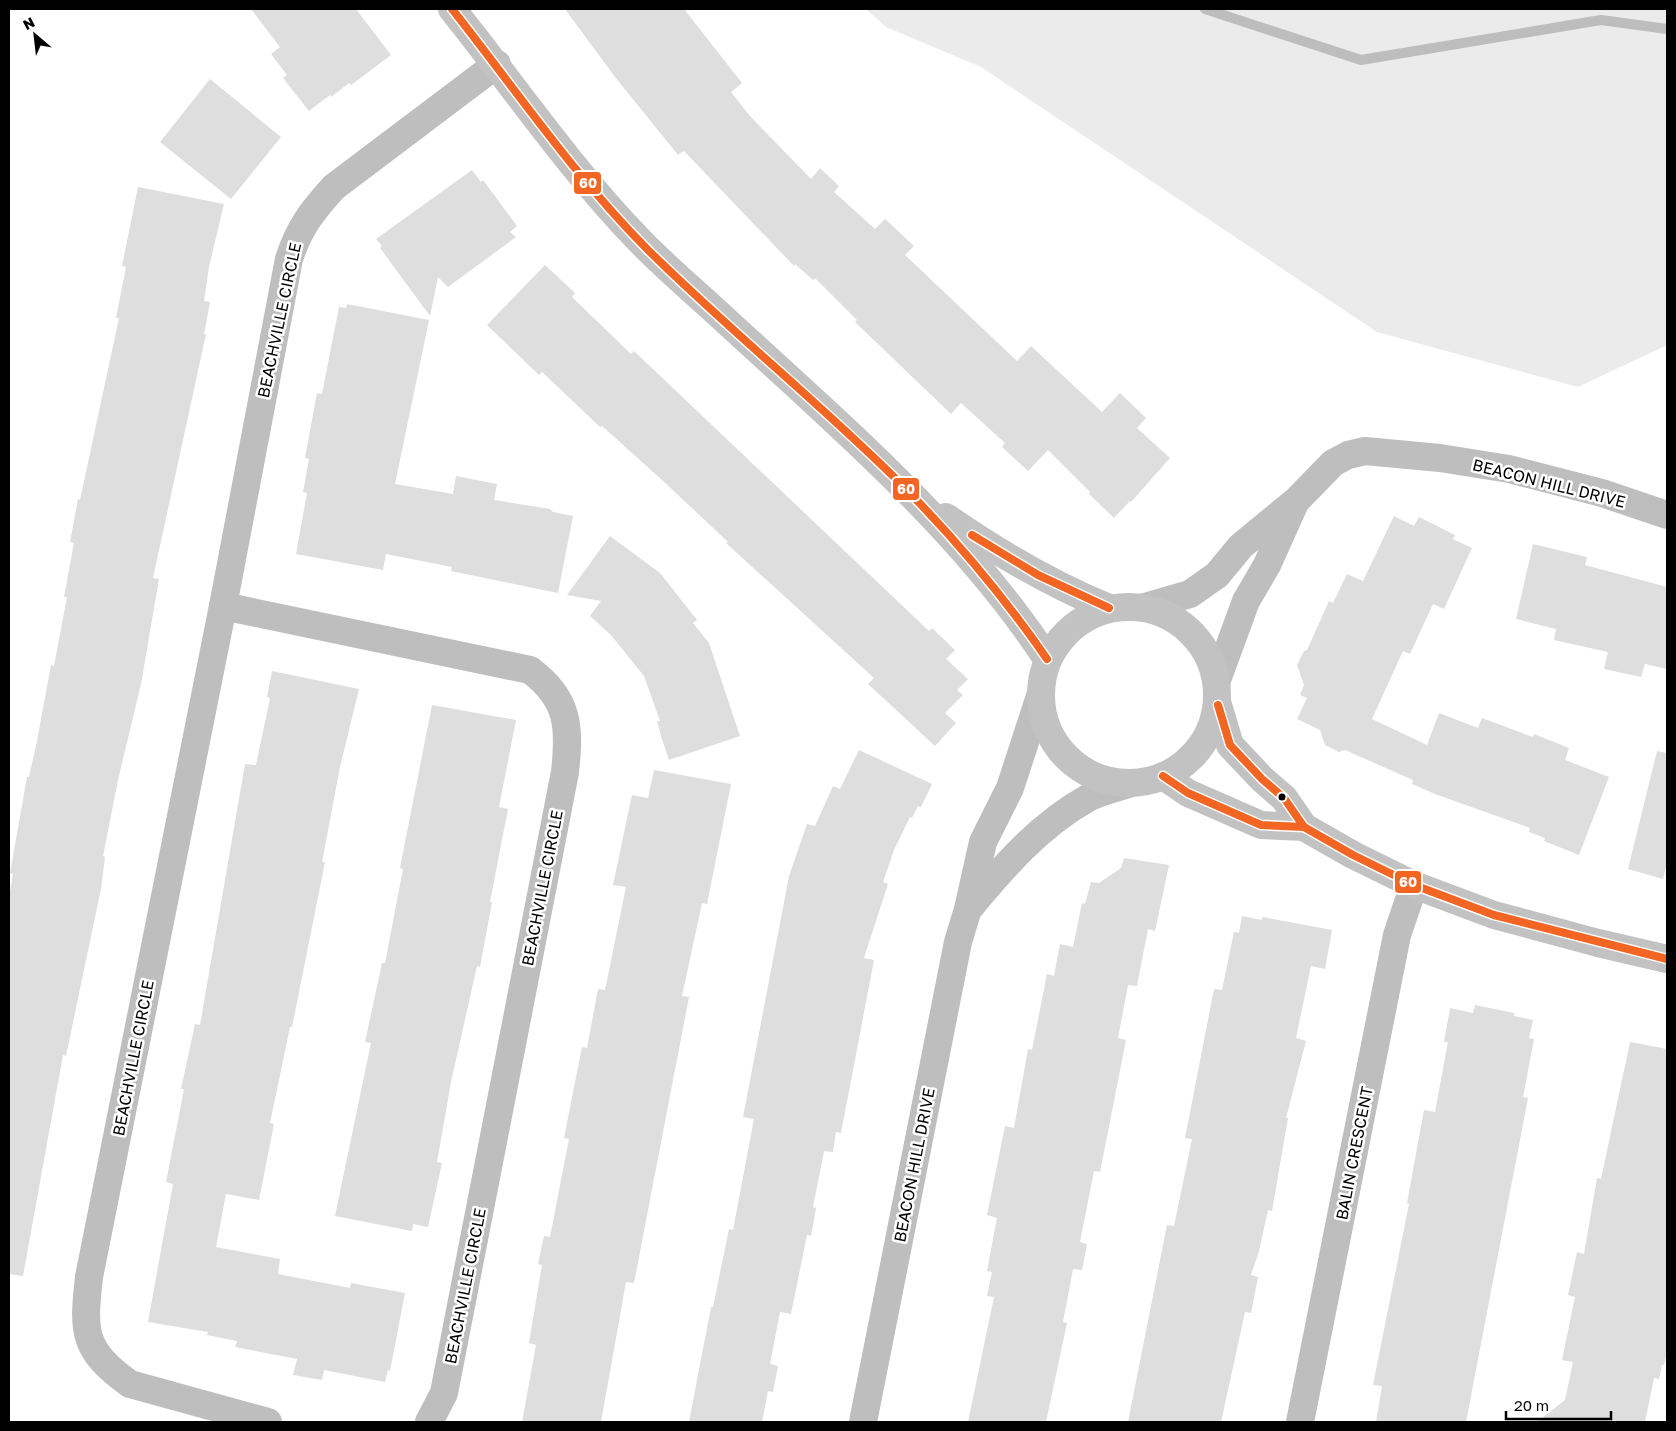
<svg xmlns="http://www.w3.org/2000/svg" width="1676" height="1431" font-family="'Golos Text',sans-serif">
<rect width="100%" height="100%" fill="#fff"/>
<polygon fill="#ebebeb" points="866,9 1667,9 1667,345 1578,387 1377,332 981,67 886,27"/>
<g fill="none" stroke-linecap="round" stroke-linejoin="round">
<polyline stroke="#bdbdbd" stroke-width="10" points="1205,9 1361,60 1601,20 1667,29"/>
</g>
<g fill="#dedede">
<polygon points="251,9 356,9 391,55 351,85 349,83 331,97 330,95 309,111 283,78 287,75 271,54 280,47"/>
<polygon points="565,9 684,9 742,83 731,92 750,116 811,179 820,168 839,186 834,192 875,229 885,219 914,246 905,255 1017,361 1031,346 1102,412 1120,393 1146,418 1137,428 1170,458 1131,502 1130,501 1114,518 1089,494 1090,492 1048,450 1028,471 1002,447 1005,443 961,403 951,414 855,322 857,320 815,278 813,280 795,264 794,266 684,151 678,155 615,77"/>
<polygon points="210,79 281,137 231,199 160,142"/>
<polygon points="472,170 481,182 483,180 517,226 510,232 516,237 448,287 438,277 430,316 380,248 382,246 376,239"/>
<polygon points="138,187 224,204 209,267 204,301 210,302 204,334 206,334 153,578 159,579 141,684 118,780 103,856 105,857 101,889 86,960 66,1056 63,1055 23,1276 9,1274 9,897 13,874 10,873 27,777 29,777 37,741 51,665 54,666 67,597 64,597 74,543 70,542 78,499 80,500 119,318 116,318 126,267 122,266"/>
<polygon points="545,265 575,293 572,297 631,354 634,351 929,631 932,628 955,650 946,659 968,679 957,690 963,695 945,713 956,723 935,746 868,684 874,678 726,543 728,542 662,480 602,426 600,427 542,372 539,375 487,325"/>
<polygon points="347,304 429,320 395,484 453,494 456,476 497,484 494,500 550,509 553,512 573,516 558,593 451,571 452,567 386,554 383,570 296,554 307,493 303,492 309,459 305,458 317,393 322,394 339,307 346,308"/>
<polygon points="1394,516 1414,526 1419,517 1455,535 1453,539 1472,548 1444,609 1433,604 1410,654 1403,651 1372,719 1427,745 1439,713 1478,728 1482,718 1533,737 1534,734 1569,748 1565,760 1609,777 1579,855 1544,841 1545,838 1529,832 1530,828 1435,794 1412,784 1413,780 1345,750 1339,752 1325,745 1320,730 1297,719 1307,698 1300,695 1304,685 1297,665 1304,651 1307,650 1329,601 1333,603 1347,574 1363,581"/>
<polygon points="610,536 660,573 697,620 693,623 709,643 740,736 669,760 661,736 657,721 660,721 644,676 611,635 590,616 601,601 567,595"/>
<polygon points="1533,544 1587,557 1585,565 1667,587 1667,669 1645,664 1641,677 1604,669 1608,652 1554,640 1556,629 1516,619"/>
<polygon points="272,671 359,689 340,767 322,862 325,862 292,1027 290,1027 270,1123 274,1124 259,1200 226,1194 216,1247 280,1259 278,1274 350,1288 351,1283 405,1293 390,1371 388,1370 385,1382 324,1370 322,1380 293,1375 297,1359 235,1347 237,1341 207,1335 208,1332 148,1322 173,1184 166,1182 184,1089 181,1089 195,1024 200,1025 245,764 256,765 270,698 267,697"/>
<polygon points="432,705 516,720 499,807 508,809 490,902 492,902 480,967 477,966 451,1082 437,1162 442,1163 428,1227 413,1224 412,1231 335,1216 371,1043 365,1042 382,963 385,963 403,869 400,868"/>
<polygon points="859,750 932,784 921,807 918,806 912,818 910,817 894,850 883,882 888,884 864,958 874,960 841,1133 836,1132 833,1152 824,1151 813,1207 816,1208 811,1236 807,1235 791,1314 780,1312 770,1364 778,1366 773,1392 768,1391 762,1422 689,1422 711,1307 713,1307 729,1229 733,1230 754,1119 743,1117 789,876 807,824 815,826 833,786 840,789"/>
<polygon points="1657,751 1667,753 1667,863 1663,879 1628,869"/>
<polygon points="654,770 731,784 707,904 702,903 682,996 689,997 634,1283 626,1282 601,1422 522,1422 536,1345 529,1343 542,1265 538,1264 544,1236 550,1237 569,1139 564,1138 582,1047 587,1048 598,989 605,990 626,887 613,885 632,795 648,798"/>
<polygon points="1124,858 1169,865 1155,931 1148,929 1137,986 1128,985 1118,1038 1126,1040 1100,1172 1094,1171 1080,1242 1087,1244 1082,1270 1073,1269 1063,1322 1067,1323 1046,1422 968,1422 994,1297 987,1296 992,1272 987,1271 997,1218 987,1215 1005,1126 1014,1128 1028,1049 1032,1050 1047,974 1054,976 1060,944 1073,947 1082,903 1085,904 1091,882 1099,883 1121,868"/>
<polygon points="1242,916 1262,920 1262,917 1332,930 1325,969 1311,966 1296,1038 1306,1041 1286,1118 1288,1118 1272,1211 1268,1210 1259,1251 1251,1275 1258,1277 1251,1313 1245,1312 1221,1422 1128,1422 1167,1225 1174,1226 1192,1139 1185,1138 1214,989 1222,990 1234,932 1239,933"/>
<polygon points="1475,1005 1514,1013 1514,1016 1533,1020 1529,1038 1534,1039 1523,1097 1528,1098 1466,1422 1376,1422 1382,1386 1373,1385 1409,1204 1407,1203 1424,1110 1435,1112 1448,1042 1444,1042 1450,1008 1473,1013"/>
<polygon points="1630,1042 1667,1049 1667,1352 1664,1365 1662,1365 1659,1379 1654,1378 1645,1422 1537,1422 1565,1400 1573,1362 1562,1360 1575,1297 1568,1295 1577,1252 1584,1254 1597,1178 1601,1179"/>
</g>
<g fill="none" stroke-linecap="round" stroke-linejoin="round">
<g stroke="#bebebe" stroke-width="28">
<path d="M223 606 530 670C569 699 570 727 565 772L444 1393 429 1422"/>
<polyline points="1145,607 1190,594 1217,575 1241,546 1297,500 1333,463 1348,455 1365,451 1440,458 1509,469 1602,493 1667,515"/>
<polyline points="1217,680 1246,601 1267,565 1294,505"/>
<path d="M971 906C1005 865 1040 825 1088 798 1101 791 1117 788 1131 783"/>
<path d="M268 1422 130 1384C82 1350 83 1331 89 1277L223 606 289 259C299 228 312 211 334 187L497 64"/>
<polyline points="863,1422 958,942 968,909 983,842 1010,788 1040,696"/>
<polyline points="1300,1422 1397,935 1414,885"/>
</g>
<g stroke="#c2c2c2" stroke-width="28">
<path d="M452 9C514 86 570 169 639 240 666 268 696 293 724 319 837 423 963 530 1047 659"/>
<path d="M946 517C998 553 1050 584 1109 608"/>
<circle cx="1129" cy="695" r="88"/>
<polyline points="1218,705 1230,745 1262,779 1284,798 1304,827 1353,855 1414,885 1494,915 1598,943 1667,959"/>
<polyline points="1163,776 1188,793 1261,825 1304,827"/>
</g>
<defs>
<g id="bus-1">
<path d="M452 9C516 90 575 177 648 250 728 329 816 400 896 479 952 535 1002 594 1047 659"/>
<polyline points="972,535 1038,575 1109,608"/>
<polyline points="1218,705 1230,745 1262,779 1284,798 1304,827 1353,855 1414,885 1494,915 1667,959"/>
<polyline points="1163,776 1188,793 1261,825 1304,827"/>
</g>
</defs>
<use href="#bus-1" stroke="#fff" stroke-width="11"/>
<use href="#bus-1" stroke="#f26522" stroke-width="8"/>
</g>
<circle fill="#000" stroke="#fff" stroke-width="2" cx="1282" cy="797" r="4.5"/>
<g text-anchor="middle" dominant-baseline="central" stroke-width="5" stroke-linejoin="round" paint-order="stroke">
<g font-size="16" fill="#000" stroke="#fff">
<text transform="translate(279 320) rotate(-78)">BEACHVILLE CIRCLE</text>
<text transform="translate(1549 483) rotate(14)">BEACON HILL DRIVE</text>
<text transform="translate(542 888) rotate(-79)">BEACHVILLE CIRCLE</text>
<text transform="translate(133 1058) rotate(-79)">BEACHVILLE CIRCLE</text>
<text transform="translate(1354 1153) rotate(-79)">BALIN CRESCENT</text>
<text transform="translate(914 1165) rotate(-79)">BEACON HILL DRIVE</text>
<text transform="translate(465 1286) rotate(-79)">BEACHVILLE CIRCLE</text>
</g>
</g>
<g stroke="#fff" stroke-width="2">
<rect x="573" y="171" width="29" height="24" rx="5" fill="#f26522"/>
<rect x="892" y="477" width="28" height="24" rx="5" fill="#f26522"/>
<rect x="1394" y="870" width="28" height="24" rx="5" fill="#f26522"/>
</g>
<g font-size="14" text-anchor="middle" font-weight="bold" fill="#fff">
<text x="588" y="188">60</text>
<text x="906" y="494">60</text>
<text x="1408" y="887">60</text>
</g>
<rect width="1676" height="1431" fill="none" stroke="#000000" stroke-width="20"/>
<g transform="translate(35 35) rotate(332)" stroke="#ffffff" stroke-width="4" paint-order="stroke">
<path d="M0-4L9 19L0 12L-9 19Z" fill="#000000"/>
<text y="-8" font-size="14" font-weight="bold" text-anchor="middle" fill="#000000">N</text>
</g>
<path d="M1506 1411v8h105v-8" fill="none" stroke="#000000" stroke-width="2.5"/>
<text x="1514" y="1411" font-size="15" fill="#000000" stroke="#ffffff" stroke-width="4" paint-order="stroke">20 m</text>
</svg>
